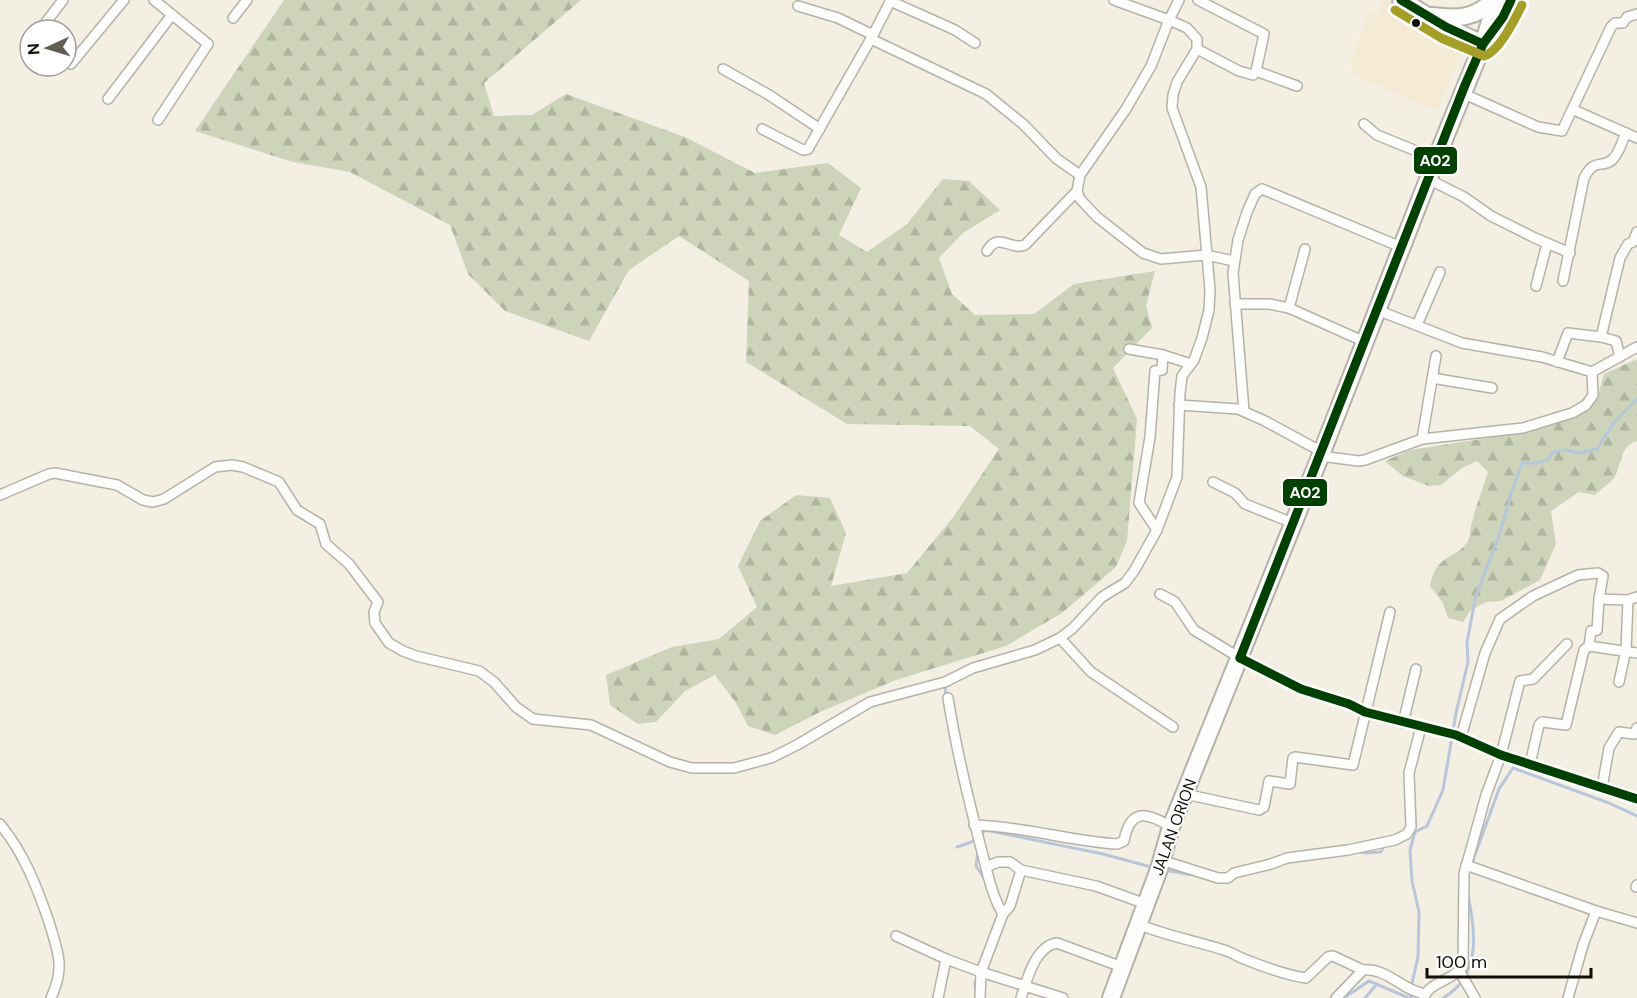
<svg xmlns="http://www.w3.org/2000/svg" width="1637" height="998" font-family="'DM Sans',sans-serif">
<defs>
<pattern id="forest-firs" width="22" height="20" patternUnits="userSpaceOnUse" patternTransform="scale(1.5)"><rect width="22" height="20" fill="#cdd4ba"/><path d="M5 1l3.5 6h-7zM16 11l3.5 6h-7z" fill="#afb59e"/></pattern>
</defs>
<rect width="100%" height="100%" fill="#f4efe3"/>
<polygon fill="#f5ebd5" points="1383,0 1388,0 1451,35 1459,45 1457,63 1437,111 1352,74 1354,68 1349,64 1370,11 1377,14"/>
<g fill="url(#forest-firs)">
<polygon points="284,0 581,0 484,83 494,116 532,115 566,94 685,137 755,173 828,163 861,188 839,235 867,252 907,224 943,179 969,181 1000,210 963,233 939,258 952,294 975,315 1034,314 1074,284 1155,271 1146,306 1152,328 1113,368 1137,419 1127,541 1116,567 1062,613 1006,646 896,680 820,712 775,735 748,726 736,703 715,675 685,691 656,722 638,724 610,705 606,675 672,647 719,639 757,607 738,566 760,521 796,495 830,498 846,533 831,586 907,573 954,516 999,449 970,426 847,424 746,362 749,281 679,236 629,270 589,341 505,311 468,274 450,225 350,172 293,162 195,131"/>
<path d="M1637 359V441C1619 446 1622 466 1614 478 1609 484 1601 489 1595 495L1579 492 1551 511 1556 544 1540 580 1501 601 1486 602 1471 610 1463 622 1448 618 1443 603 1430 586C1436 553 1456 560 1468 541 1471 535 1470 528 1472 522 1476 505 1483 489 1488 472L1477 461 1462 468 1441 485 1429 486 1403 476 1385 461 1410 450 1507 435 1588 411 1598 396 1604 374Z"/>
</g>
<g fill="none" stroke-linecap="round" stroke-linejoin="round">
<g stroke="#b8c6db" stroke-width="3">
<polyline points="945,688 946,698"/>
<polyline points="957,847 977,840 985,830 1103,854 1155,868"/>
<polyline points="978,851 976,866 985,880"/>
<polyline points="1356,851 1366,853 1381,852 1384,845"/>
<polyline points="1472,863 1499,789 1513,768 1609,803 1637,816"/>
<polyline points="1164,870 1199,876"/>
<polyline points="975,982 976,998"/>
<polyline points="1344,998 1369,981 1409,998"/>
<polyline points="1365,998 1377,984"/>
<polyline points="1411,998 1411,987 1418,957 1419,912 1412,881 1410,850 1415,832 1427,826 1443,790 1456,713 1468,662 1467,642 1476,595 1499,536 1511,494 1522,463 1538,463 1548,459 1554,452 1566,450 1578,453 1597,449 1614,422 1637,399"/>
<path d="M1443 998C1481 976 1476 933 1468 895"/>
</g>
<defs>
<g id="minor">
<polyline points="154,0 208,44 158,120"/>
<polyline points="1114,0 1169,20 1179,0"/>
<polyline points="890,1 955,30 975,43"/>
<polyline points="798,6 838,18 873,35"/>
<polyline points="233,18 247,0"/>
<polyline points="40,30 63,0"/>
<polyline points="871,39 986,94 1023,124 1057,159 1080,175"/>
<polyline points="1197,49 1239,71 1253,75 1256,71 1264,34 1198,0"/>
<polyline points="66,60 71,64 124,0"/>
<polyline points="723,69 769,95 820,129"/>
<polyline points="1256,71 1297,86"/>
<polyline points="1462,93 1538,127 1562,131 1611,27 1615,23 1623,23 1627,17 1637,14"/>
<polyline points="108,99 171,16"/>
<polyline points="1574,110 1637,138"/>
<polyline points="1364,124 1377,135 1436,159"/>
<polyline points="762,129 803,150 808,149 873,35 891,0"/>
<polyline points="1428,179 1464,197 1491,216 1535,238 1570,253"/>
<path d="M987 251C999 231 1010 251 1025 245L1077 191"/>
<path d="M1563 281 1584 178C1595 157 1601 169 1612 160 1619 154 1622 141 1626 133"/>
<polyline points="1536,286 1547,244"/>
<polyline points="1235,304 1269,304 1289,308 1365,342"/>
<polyline points="1289,308 1305,249"/>
<polyline points="1377,310 1462,343 1542,357 1592,372 1637,347"/>
<polyline points="1417,325 1440,272"/>
<polyline points="1129,349 1163,355 1191,364"/>
<polyline points="1620,357 1616,341 1601,337 1620,258 1628,244 1633,242 1637,232"/>
<polyline points="1557,362 1568,333 1601,337"/>
<polyline points="1432,378 1492,388"/>
<polyline points="1179,405 1238,409 1265,421 1322,452"/>
<polyline points="1244,411 1233,273 1238,240 1247,212 1255,194 1262,189 1401,247"/>
<polyline points="1422,439 1436,356"/>
<polyline points="1320,456 1359,461 1365,460 1422,439 1523,428 1572,413 1586,405 1593,395 1592,372"/>
<polyline points="1213,482 1235,493 1245,504 1293,523"/>
<polyline points="0,495 49,474 55,473 117,485 143,500 153,502 164,499 215,467 232,465 243,467 279,482 297,510 320,524 326,544 349,564 378,602 374,612 375,623 389,643 403,651 416,656 479,671 494,682 516,707 533,719 591,725 670,762 692,768 734,768 771,758 797,745 870,702 945,682 973,668 1035,650 1060,638 1073,628 1102,597 1125,583 1134,571 1157,530 1177,477 1180,393 1182,376 1194,360 1202,338 1209,310 1210,290 1201,187 1172,108 1173,95 1177,82 1197,49 1197,39 1187,28 1169,20 1151,66 1126,109 1080,175 1077,191 1080,199 1097,217 1143,253 1161,259 1206,255 1234,261"/>
<polyline points="1157,530 1139,503 1150,437 1155,371 1162,370 1163,355"/>
<polyline points="1160,594 1175,602 1194,630 1240,658 1301,689 1349,704 1365,712 1456,735 1501,755 1637,799"/>
<polyline points="1599,599 1628,600 1637,597"/>
<polyline points="1060,638 1091,672 1173,727"/>
<polyline points="1619,682 1626,650 1628,600"/>
<path d="M948 698C956 749 968 798 981 848 987 870 991 894 1003 914"/>
<polyline points="1403,723 1416,669"/>
<polyline points="1461,737 1485,653 1500,619 1533,596 1578,575 1598,573 1603,576 1599,599 1597,630 1591,631 1589,646"/>
<polyline points="1530,764 1539,725 1542,722 1566,725 1584,650 1589,646 1637,653"/>
<polyline points="1602,788 1609,748 1619,732 1634,734 1637,728"/>
<polyline points="1185,794 1259,810 1264,807 1269,781 1290,784 1293,758 1295,757 1353,765 1390,612"/>
<path d="M0 824C24 853 37 887 49 922 53 936 58 949 59 962 60 975 56 987 51 998"/>
<path d="M974 825C1022 826 1069 841 1117 844L1124 841C1130 808 1147 812 1171 827"/>
<polyline points="1161,860 1218,878 1228,878 1234,873 1271,864 1287,858 1348,850 1395,840 1407,834 1411,827 1409,773 1421,727"/>
<polyline points="1466,865 1596,911 1637,923"/>
<polyline points="986,867 998,862 1010,862 1021,870 1096,886 1146,904"/>
<polyline points="1636,887 1637,885"/>
<path d="M1138 924C1166 936 1197 941 1227 951 1233 953 1238 957 1244 959 1264 967 1285 975 1306 978L1328 957 1333 956 1363 970"/>
<polyline points="896,936 946,959 981,972 1063,998"/>
<polyline points="1460,972 1475,998"/>
<polyline points="938,998 946,959"/>
<polyline points="980,998 981,972 1003,914 1010,906 1021,870"/>
<path d="M1021 998C1027 980 1035 946 1057 943L1122 967"/>
<path d="M1336 998 1363 970C1386 967 1403 991 1425 994"/>
<path d="M1424 998C1428 982 1455 980 1463 966L1464 874 1486 795 1501 755 1520 681 1533 679 1567 644"/>
<polyline points="1568,998 1583,945 1596,911"/>
</g>
<g id="trunk">
<polyline points="1401,0 1446,27 1483,44"/>
<path d="M1432 16C1456 19 1476 19 1493 0"/>
<polyline points="1494,29 1511,0"/>
<polyline points="1111,998 1159,869 1171,827 1322,452 1436,159 1483,44 1497,0"/>
</g>
</defs>
<use href="#minor" stroke="#b6b2a9" stroke-width="12"/>
<use href="#trunk" stroke="#b6b2a9" stroke-width="20"/>
<use href="#minor" stroke="#fdfdfb" stroke-width="9"/>
<use href="#trunk" stroke="#fdfdfb" stroke-width="16"/>
<defs>
<g id="bus-1">
<polyline points="1401,0 1446,27 1483,44"/>
<polyline points="1240,658 1465,85 1483,44 1503,17 1511,0"/>
<polyline points="1240,658 1301,689 1349,704 1365,712 1456,735 1501,755 1637,799"/>
</g>
<path id="bus-2" d="M1395 10 1441 38 1484 56C1499 52 1515 19 1522 5"/>
</defs>
<use href="#bus-1" stroke="#fff" stroke-width="14"/>
<use href="#bus-2" stroke="#fff" stroke-width="14"/>
<use href="#bus-1" stroke="#004000" stroke-width="9"/>
<use href="#bus-2" stroke="#a69f27" stroke-width="9"/>
</g>
<circle fill="#110e07" stroke="#fff" stroke-width="2" cx="1416" cy="23" r="5"/>
<g text-anchor="middle" dominant-baseline="central" stroke-width="4.5" stroke-linejoin="round" paint-order="stroke">
<g font-size="16" fill="#110e07" stroke="#fff">
<text transform="translate(1174 827) rotate(-70)">JALAN ORION</text>
</g>
</g>
<g stroke="#fff" stroke-width="2">
<rect x="1413" y="146" width="45" height="29" rx="6" fill="#004000"/>
<rect x="1282" y="478" width="46" height="29" rx="6" fill="#004000"/>
</g>
<g font-size="16" text-anchor="middle" font-weight="bold" fill="#fff">
<text x="1435" y="166">A02</text>
<text x="1305" y="498">A02</text>
</g>
<g transform="translate(48 48) rotate(266)"><circle r="28" fill="#ffffff" stroke="#a09f9c" stroke-width="1.5"/>
<path d="M0-4.5L10 22L0 15L-10 22Z" fill="#605d54"/>
<text y="-9" font-size="16" font-weight="bold" text-anchor="middle" fill="#110e07">N</text>
</g>
<path d="M1427 968v9h164v-9" fill="none" stroke="#110e07" stroke-width="3"/>
<text x="1436" y="968" font-size="18" fill="#110e07" stroke="#ffffff" stroke-width="4.5" paint-order="stroke">100 m</text>
</svg>
